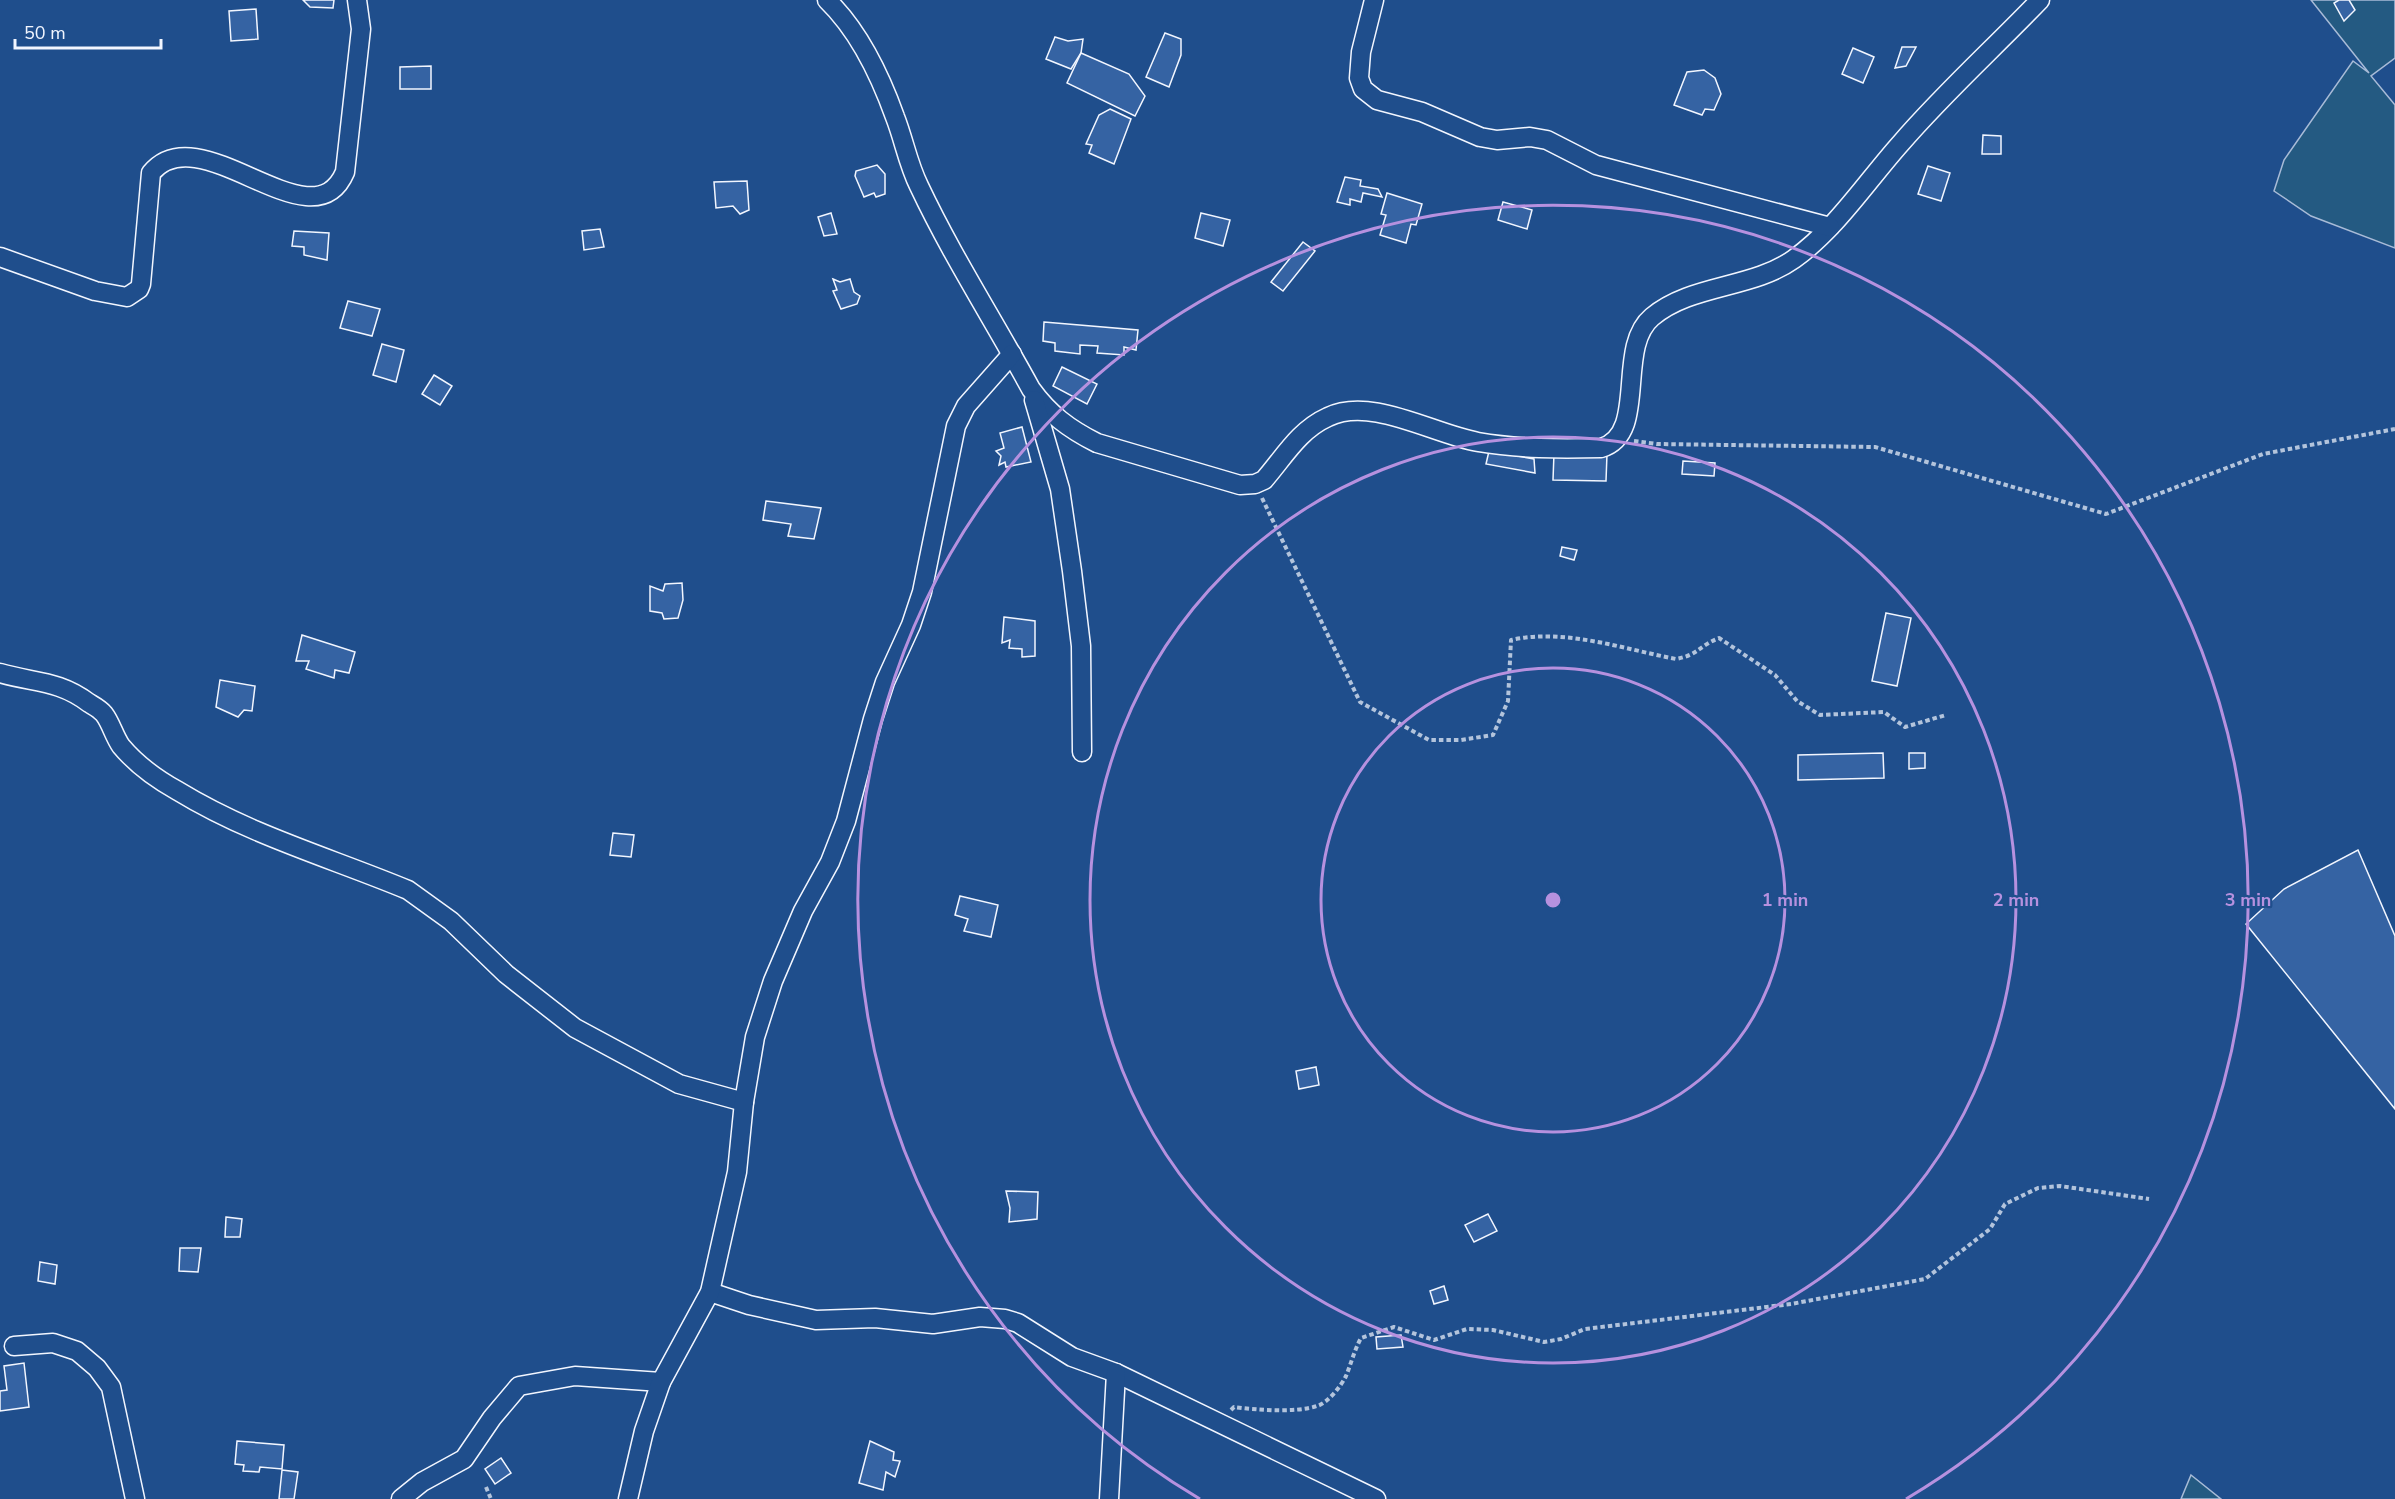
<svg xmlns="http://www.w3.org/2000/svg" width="2395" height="1499" font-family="'Nunito Sans',sans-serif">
<rect width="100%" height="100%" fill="#1f4e8c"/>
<g fill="#245a82" stroke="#a8bbd7" stroke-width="1.5">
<polygon points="2311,0 2395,0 2395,58 2371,76 2395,105 2395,248 2311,216 2274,191 2284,160 2353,61 2369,73"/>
<polygon points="2191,1475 2221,1499 2181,1499"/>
</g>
<g fill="#3563a3" stroke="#f2f6ff" stroke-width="1.5">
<polygon points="303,0 334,0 333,8 310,7"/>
<polygon points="2339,0 2349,0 2355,10 2344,21 2334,3"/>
<polygon points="256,9 258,39 231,41 229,11"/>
<polygon points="1165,33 1181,39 1181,55 1169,87 1146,77"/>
<polygon points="1055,37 1068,41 1083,39 1081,53 1071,69 1046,59"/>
<polygon points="1902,47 1916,47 1906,66 1895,68"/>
<polygon points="1853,48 1874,57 1863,83 1842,74"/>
<polygon points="1081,53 1129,74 1145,96 1135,116 1067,83"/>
<polygon points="431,66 431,89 400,89 400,67"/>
<polygon points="1704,70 1715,78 1721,94 1714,110 1705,109 1702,115 1674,105 1687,72"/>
<polygon points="1110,109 1131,119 1114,164 1089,153 1092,145 1086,144 1099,115"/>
<polygon points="1983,135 2001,136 2001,154 1982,154"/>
<polygon points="877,165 885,174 885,194 876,197 874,193 864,197 855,176 856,171"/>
<polygon points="1928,166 1950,173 1941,201 1918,194"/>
<polygon points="1345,177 1361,180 1360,186 1378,189 1382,197 1363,193 1361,202 1350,199 1350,205 1337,202"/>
<polygon points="747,181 749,210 740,214 733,206 716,208 714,182"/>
<polygon points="1387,193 1422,204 1416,225 1411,224 1406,243 1380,235 1386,215 1381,214"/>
<polygon points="1503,202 1532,210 1527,229 1498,220"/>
<polygon points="831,213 837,234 824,236 818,217"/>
<polygon points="1201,213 1230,220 1223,246 1195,238"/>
<polygon points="600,229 604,247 584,250 582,231"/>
<polygon points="294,231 329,233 327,260 304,255 304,247 292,246"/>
<polygon points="1303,242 1315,251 1283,291 1271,282"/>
<polygon points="833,279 840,282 850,279 854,292 860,296 857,304 841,309 833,291 837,290"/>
<polygon points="348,301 380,309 372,336 340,328"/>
<polygon points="1044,322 1138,330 1136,350 1124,347 1124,355 1097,353 1098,346 1080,345 1080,354 1055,351 1055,343 1043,341"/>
<polygon points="382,344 404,350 396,382 373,375"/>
<polygon points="1062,367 1097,384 1087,404 1053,386"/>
<polygon points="434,375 452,386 440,405 422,394"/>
<polygon points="1022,427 1031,462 1006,467 1005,462 999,465 1001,456 996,451 1004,448 1000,433"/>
<polygon points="1489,451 1534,459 1535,473 1486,464"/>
<polygon points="1554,453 1607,454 1606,481 1553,480"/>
<polygon points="1683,461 1715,463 1714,476 1682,474"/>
<polygon points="766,501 821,508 814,539 788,536 791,524 763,520"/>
<polygon points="1562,547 1577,550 1574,560 1560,556"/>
<polygon points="682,583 683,600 678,618 664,619 662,613 650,611 650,586 663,591 665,584"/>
<polygon points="1886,613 1911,618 1897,686 1872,681"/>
<polygon points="1004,617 1035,621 1035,656 1022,657 1022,649 1009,648 1010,640 1002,643"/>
<polygon points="302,635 355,652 349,673 335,670 334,678 306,669 309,661 296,661"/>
<polygon points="220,680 255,686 252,711 244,710 238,717 216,707"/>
<polygon points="1883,753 1884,778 1798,780 1798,755"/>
<polygon points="1909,753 1925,753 1925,768 1909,769"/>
<polygon points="613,833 634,835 631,857 610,855"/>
<polygon points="2358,850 2395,936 2395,1109 2246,924 2284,889"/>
<polygon points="960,896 998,905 991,937 964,931 968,919 955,915"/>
<polygon points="1316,1067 1319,1085 1299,1089 1296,1071"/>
<polygon points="1006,1191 1038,1192 1037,1219 1009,1222 1010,1208"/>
<polygon points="1488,1214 1497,1231 1474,1242 1465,1225"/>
<polygon points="226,1217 242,1219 240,1237 225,1237"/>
<polygon points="180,1248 201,1248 198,1272 179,1271"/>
<polygon points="40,1262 57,1265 55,1284 38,1281"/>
<polygon points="1444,1286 1448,1300 1434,1304 1430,1291"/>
<polygon points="1401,1335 1403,1347 1377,1349 1376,1337"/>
<polygon points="24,1363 29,1407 0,1411 0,1391 7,1390 4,1366"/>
<polygon points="237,1441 284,1445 282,1469 260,1467 259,1472 243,1471 244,1465 235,1464"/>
<polygon points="870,1441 894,1452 893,1460 900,1461 895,1477 886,1472 883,1490 859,1483"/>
<polygon points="501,1458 511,1473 495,1484 485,1469"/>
<polygon points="282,1470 298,1472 294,1499 279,1499"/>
</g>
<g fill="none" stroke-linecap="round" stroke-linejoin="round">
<defs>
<g id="minor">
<path d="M827 0C859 31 880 75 895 117 904 140 908 164 919 186 952 256 994 321 1031 389 1049 414 1069 429 1097 443L1240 485 1255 484 1264 480C1284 457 1299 430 1328 417 1371 396 1433 434 1478 442 1519 449 1560 449 1601 448 1649 434 1615 348 1652 317 1691 284 1752 289 1794 259 1836 229 1867 181 1901 143 1944 93 1994 48 2040 0"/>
<polyline points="1374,0 1361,52 1359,78 1363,89 1377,100 1422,112 1480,137 1497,140 1530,137 1547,140 1596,165 1830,227"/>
<path d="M0 257 95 291 127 297 139 289 141 284 151 173C200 113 312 249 345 172L361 29 357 0"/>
<polyline points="1034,400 1060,489 1072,571 1081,646 1082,752"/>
<path d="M0 673C34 683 59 680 89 703 94 706 100 709 104 714 111 723 114 736 121 746 136 764 158 780 178 791 250 835 331 858 408 890L451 921 506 974 575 1028 679 1084 744 1102"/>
<polyline points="710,1292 749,1305 816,1320 875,1318 933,1324 980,1317 1005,1319 1018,1323 1072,1357 1116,1373 1376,1499"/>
<polyline points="14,1346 53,1343 77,1351 97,1368 111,1387 135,1499"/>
<polyline points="401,1499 422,1482 464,1459 492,1418 519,1386 575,1376 661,1382"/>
<polyline points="628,1499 644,1431 661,1382 710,1292 737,1172 744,1102 755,1037 773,981 803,911 830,862 846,821 873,719 885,682 911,625 922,592 956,426 966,406 1012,354"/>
<polyline points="1109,1499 1116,1373"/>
</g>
</defs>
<use href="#minor" stroke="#f2f6ff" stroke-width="21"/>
<g stroke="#b3c4dc" stroke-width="4" stroke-dasharray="4.5 3" stroke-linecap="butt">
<polyline points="1634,441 1657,444 1875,447 2106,514 2263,454 2395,429"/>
<path d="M1262 498 1360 702 1429 740H1461L1493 735 1508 701 1511 640C1565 628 1623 649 1676 659 1698 655 1699 646 1719 638L1775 675 1797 701 1820 715 1884 712 1905 727 1946 715"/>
<path d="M1231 1410 1234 1407C1256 1410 1296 1413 1317 1406 1328 1403 1341 1386 1346 1376 1351 1364 1354 1351 1361 1338L1394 1327 1434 1340 1467 1329 1493 1330 1544 1342 1561 1339 1585 1329 1791 1304 1925 1279 1990 1229 2005 1204 2038 1188 2060 1186 2149 1199"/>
<polyline points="486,1487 491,1499"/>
</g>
<use href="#minor" stroke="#1f4e8c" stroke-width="18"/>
</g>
<g fill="none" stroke="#b691df" stroke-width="3">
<circle cx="1553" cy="900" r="232"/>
<circle cx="1553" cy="900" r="463"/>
<path d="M1200 1499A695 695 0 1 1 1906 1499"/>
</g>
<circle cx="1553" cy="900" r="9" fill="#b691df" stroke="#1f4e8c" stroke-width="3"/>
<g font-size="18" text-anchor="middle" font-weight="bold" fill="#b691df" stroke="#1f4e8c" stroke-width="4.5" stroke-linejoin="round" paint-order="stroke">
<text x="1785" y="906">1 min</text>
<text x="2016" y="906">2 min</text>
<text x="2248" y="906">3 min</text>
</g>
<path d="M15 39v9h146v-9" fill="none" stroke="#f2f6ff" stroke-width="3"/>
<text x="24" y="39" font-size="18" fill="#f2f6ff" stroke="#1f4e8c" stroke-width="4.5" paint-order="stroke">50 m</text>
</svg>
